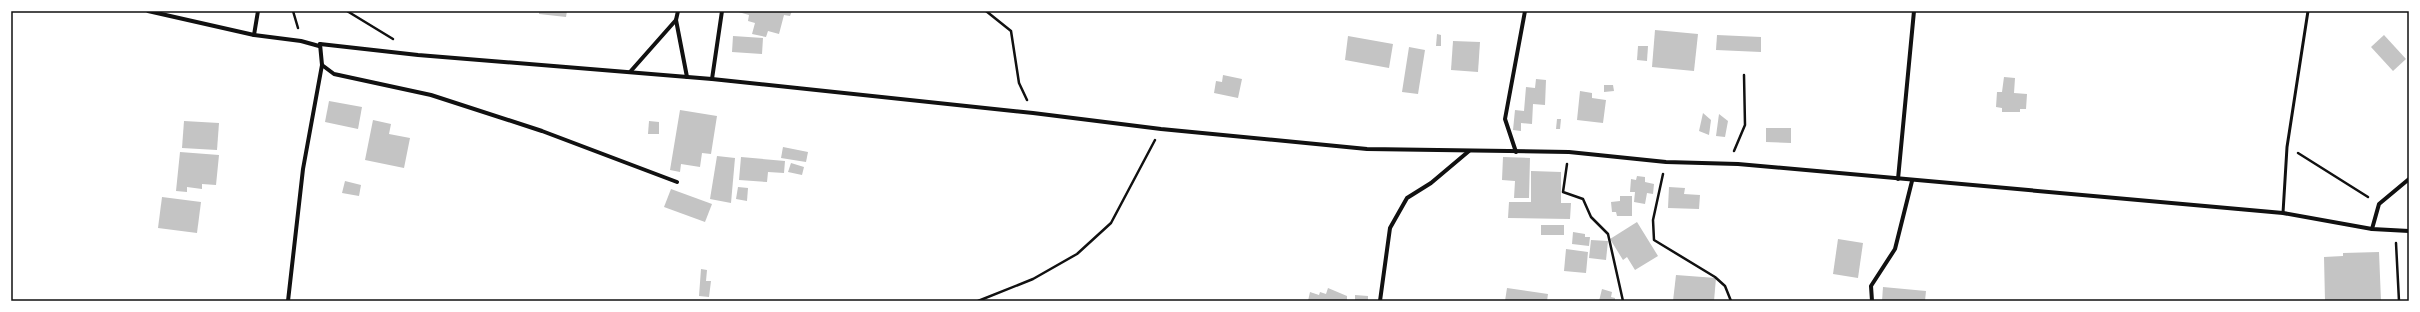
<svg xmlns="http://www.w3.org/2000/svg" width="2420" height="312" font-family="Jost,sans-serif">
<rect width="100%" height="100%" fill="#fff"/>
<g fill="#c4c4c4">
<polygon points="539,11 567,11 566,17 539,14"/>
<polygon points="735,11 792,11 790,16 784,15 779,34 768,31 766,37 752,34 755,23 748,21 749,15"/>
<polygon points="1655,30 1698,34 1694,71 1652,67"/>
<polygon points="1437,34 1441,35 1441,46 1436,46"/>
<polygon points="1717,35 1761,37 1761,52 1716,50"/>
<polygon points="2384,35 2406,59 2393,71 2371,47"/>
<polygon points="733,36 763,38 762,54 732,52"/>
<polygon points="1348,36 1393,44 1389,68 1345,60"/>
<polygon points="1453,41 1480,42 1478,72 1451,70"/>
<polygon points="1638,46 1648,46 1647,61 1637,60"/>
<polygon points="1409,47 1425,50 1418,94 1402,92"/>
<polygon points="1223,75 1242,79 1238,98 1214,93 1216,81 1222,82"/>
<polygon points="2004,77 2015,78 2014,93 2027,94 2026,109 2020,109 2020,112 2002,112 2002,108 1996,107 1997,92 2002,92"/>
<polygon points="1536,79 1546,80 1545,105 1533,104 1532,124 1521,123 1521,131 1513,130 1515,110 1524,111 1526,87 1535,88"/>
<polygon points="1604,85 1613,85 1614,91 1604,92"/>
<polygon points="1580,91 1592,93 1592,98 1606,100 1603,123 1577,120"/>
<polygon points="329,101 362,107 358,129 325,122"/>
<polygon points="680,110 717,116 711,154 702,153 700,167 681,164 680,172 670,170"/>
<polygon points="1703,113 1711,120 1709,135 1699,131"/>
<polygon points="1719,114 1728,121 1725,137 1716,136"/>
<polygon points="1557,119 1561,119 1560,129 1556,129"/>
<polygon points="373,120 391,124 389,134 410,138 404,168 365,160"/>
<polygon points="184,121 219,123 217,150 182,148"/>
<polygon points="649,121 659,122 659,134 648,134"/>
<polygon points="1766,128 1791,128 1791,143 1766,142"/>
<polygon points="783,147 808,152 806,162 781,158"/>
<polygon points="180,152 219,155 216,185 202,184 202,189 187,187 187,192 176,191"/>
<polygon points="717,156 735,158 731,203 710,199"/>
<polygon points="741,157 785,161 784,173 768,172 767,182 739,180"/>
<polygon points="1503,157 1530,158 1529,198 1514,198 1515,181 1502,180"/>
<polygon points="791,163 804,167 802,175 788,172"/>
<polygon points="1531,171 1561,172 1561,203 1571,203 1570,219 1508,218 1509,202 1531,202"/>
<polygon points="1637,176 1645,177 1645,182 1654,184 1653,194 1647,193 1645,204 1634,202 1635,192 1630,192 1631,179 1636,180"/>
<polygon points="345,181 361,185 359,196 342,193"/>
<polygon points="738,187 748,188 747,201 736,199"/>
<polygon points="1669,187 1685,188 1684,194 1700,195 1699,209 1668,208"/>
<polygon points="671,189 712,204 705,222 664,207"/>
<polygon points="1620,196 1632,196 1632,216 1617,216 1616,212 1612,212 1611,202 1620,201"/>
<polygon points="162,197 201,202 197,233 158,228"/>
<polygon points="1637,222 1658,256 1635,270 1627,257 1623,260 1610,239"/>
<rect x="1541" y="225" width="23" height="10"/>
<polygon points="1573,232 1585,234 1585,237 1590,237 1589,246 1572,244"/>
<polygon points="1838,239 1863,243 1858,278 1833,274"/>
<polygon points="1591,240 1608,241 1606,260 1589,258"/>
<polygon points="1566,249 1588,252 1586,273 1564,271"/>
<polygon points="2379,252 2381,301 2325,301 2324,257 2343,256 2343,253"/>
<polygon points="701,269 707,270 706,281 711,281 709,297 699,296"/>
<polygon points="1676,275 1716,278 1714,301 1673,301"/>
<polygon points="1883,287 1926,291 1925,301 1882,301"/>
<polygon points="1328,288 1347,296 1347,301 1308,301 1310,292 1319,295 1320,292 1326,294"/>
<polygon points="1507,288 1548,294 1547,301 1505,301"/>
<polygon points="1602,289 1612,292 1611,297 1615,298 1615,301 1599,301"/>
<polygon points="1355,295 1368,296 1368,301 1355,301"/>
</g>
<g fill="none" stroke-linecap="round" stroke-linejoin="round">
<g stroke="#111" stroke-width="2.5">
<polyline points="293,11 298,28"/>
<polyline points="347,11 393,39"/>
<polyline points="986,11 1011,31 1019,83 1027,100"/>
<polyline points="1734,151 1745,125 1744,75"/>
<polyline points="2298,153 2368,197"/>
<polyline points="1567,164 1563,192 1583,199 1591,217 1608,234 1623,301"/>
<polyline points="1663,174 1653,220 1654,240 1715,277 1725,286 1731,301"/>
<polyline points="2396,243 2399,301"/>
<polyline points="978,301 1033,279 1077,254 1111,223 1155,140"/>
</g>
<polyline stroke="#111" stroke-width="3" points="2283,213 2287,147 2308,11"/>
<g stroke="#111" stroke-width="4">
<polyline points="148,11 254,35 301,41 319,46 320,44 418,55 712,79 1033,113 1161,129 1367,149 1569,152 1666,162 1738,164 2283,213 2372,229 2409,231"/>
<polyline points="676,20 687,77"/>
<polyline points="254,35 258,11"/>
<polyline points="320,44 322,65 334,74 431,95 542,131 677,182"/>
<polyline points="630,72 676,20 678,11"/>
<polyline points="712,79 722,11"/>
<polyline points="1516,152 1505,119 1525,11"/>
<polyline points="1898,179 1914,11"/>
<polyline points="2372,229 2379,204 2409,179"/>
<polyline points="288,301 303,169 322,65"/>
<polyline points="1380,301 1390,228 1407,198 1431,183 1469,151"/>
<polyline points="1872,301 1871,286 1895,249 1912,181"/>
</g>
</g>
<rect width="2420" height="312" fill="none" stroke="#ffffff" stroke-width="24"/>
<rect x="12" y="12" width="2396" height="288" fill="none" stroke="#111" stroke-width="1.5"/>
</svg>
